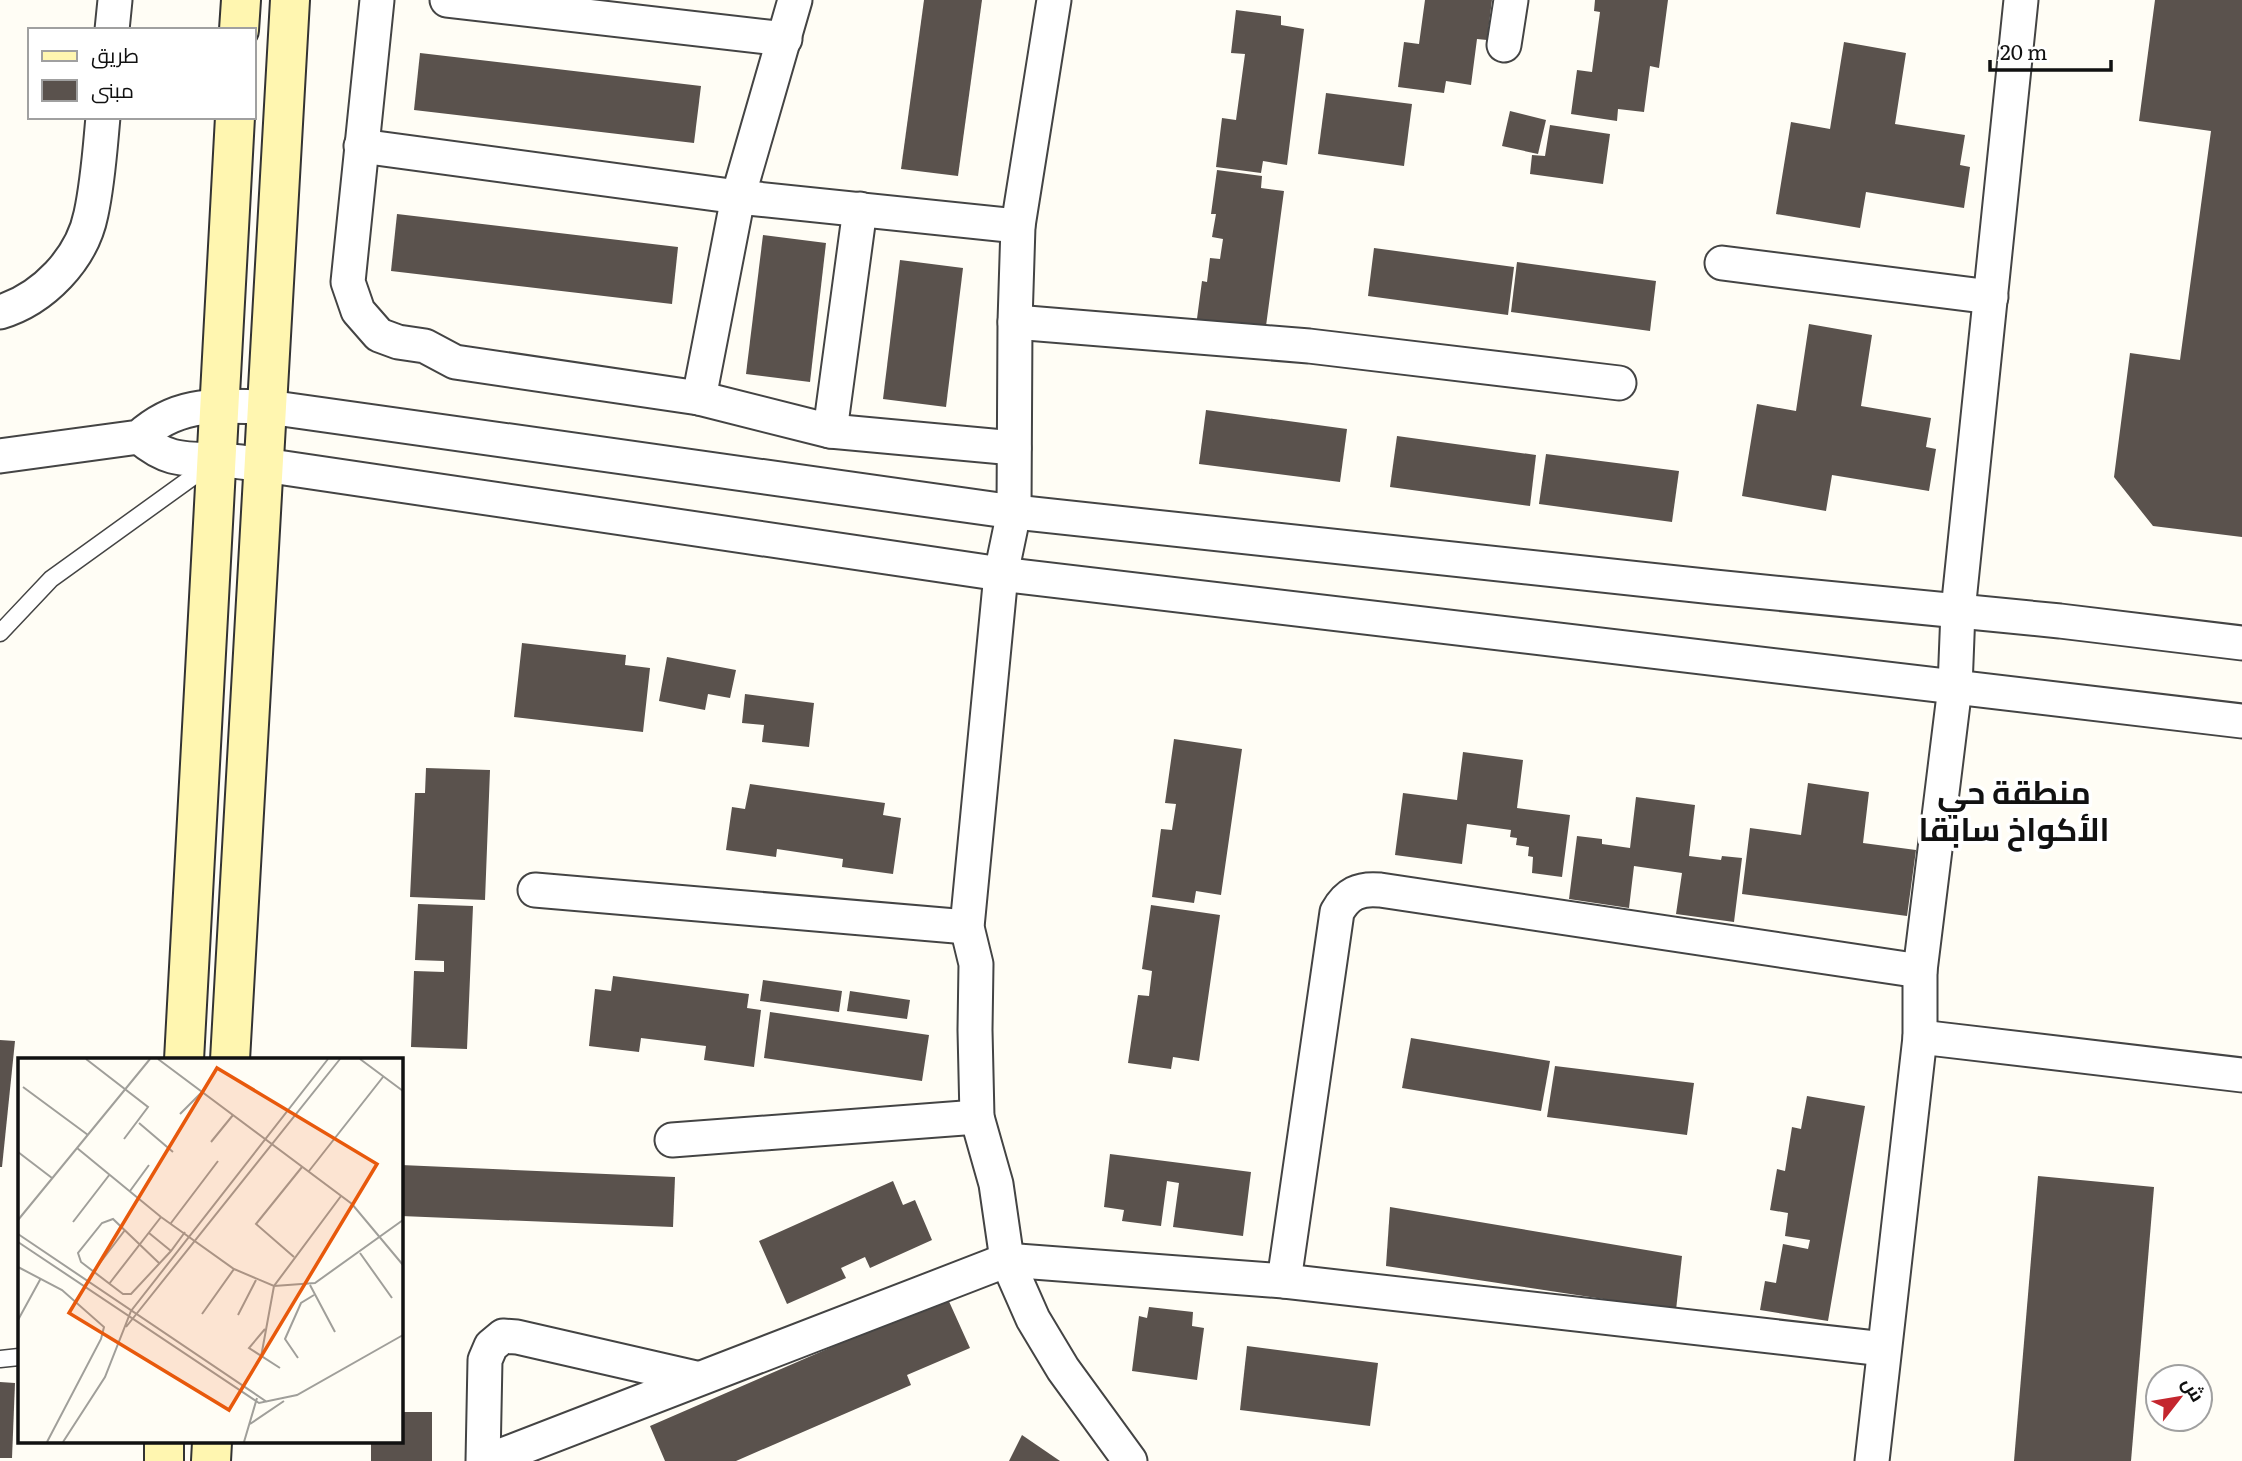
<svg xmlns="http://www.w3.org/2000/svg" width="2242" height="1461" font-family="Literata,Cairo,serif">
<rect width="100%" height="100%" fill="#fffdf5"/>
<g fill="#5a524d">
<polygon points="924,0 982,0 958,176 901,169"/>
<polygon points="1425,0 1492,0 1487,40 1477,39 1471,85 1446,81 1444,93 1398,87 1404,42 1419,44"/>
<polygon points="1595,0 1668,0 1659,68 1650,66 1644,112 1618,109 1617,121 1571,114 1577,70 1592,72 1600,12 1594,11"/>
<polygon points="2155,0 2242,0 2242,537 2153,526 2114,477 2130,353 2180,360 2211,131 2139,121"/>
<polygon points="1236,10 1281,16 1281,25 1304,29 1287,165 1263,161 1261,173 1216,167 1222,118 1236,120 1245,54 1231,53"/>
<polygon points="1844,42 1906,53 1895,124 1965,135 1960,165 1970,167 1964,208 1866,192 1860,228 1776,214 1791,122 1830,129"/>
<polygon points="420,53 701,86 694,143 414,110"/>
<polygon points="1326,93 1412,104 1404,166 1318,154"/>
<polygon points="1510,111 1546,120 1538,154 1502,146"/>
<polygon points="1550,125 1610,134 1603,184 1530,174 1532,155 1545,156"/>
<polygon points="1217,170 1262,176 1261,188 1284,191 1266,326 1243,323 1241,332 1196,326 1202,281 1207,282 1210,258 1220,259 1223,239 1212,237 1216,214 1211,214"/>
<polygon points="397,214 678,247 672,304 391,271"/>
<polygon points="763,235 826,243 810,382 746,374"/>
<polygon points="1374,248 1514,267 1508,315 1368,296"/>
<polygon points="900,260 963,268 946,407 883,399"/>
<polygon points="1517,262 1656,281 1650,331 1511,312"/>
<polygon points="1809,324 1872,335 1861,406 1931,418 1926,447 1936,449 1929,491 1832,475 1826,511 1742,496 1757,404 1796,411"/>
<polygon points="1206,410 1347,429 1340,482 1199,464"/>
<polygon points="1397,436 1536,455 1530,506 1390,487"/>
<polygon points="1546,454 1679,471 1672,522 1539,504"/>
<polygon points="522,643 626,655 625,665 650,668 643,732 514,717"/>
<polygon points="667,657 736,670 730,698 708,694 705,710 659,701"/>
<polygon points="745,694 814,703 809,747 762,742 764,725 742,723"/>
<polygon points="1174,739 1242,749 1221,895 1196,891 1194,903 1152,897 1161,829 1172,830 1176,804 1165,803"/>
<polygon points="1463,752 1523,760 1517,808 1570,815 1562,877 1532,873 1533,857 1528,856 1529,847 1516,845 1517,838 1510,837 1511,830 1467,824 1462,864 1395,855 1403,793 1457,800"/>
<polygon points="426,768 490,770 485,900 410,897 415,793 425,793"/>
<polygon points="1808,783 1869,792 1863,843 1916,850 1907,916 1742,894 1750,828 1801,835"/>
<polygon points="750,784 885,803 883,815 901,818 893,874 842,867 843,859 777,849 776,857 726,850 732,807 745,809"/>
<polygon points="1636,797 1695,805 1689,856 1721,860 1722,856 1742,858 1734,922 1676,914 1682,873 1634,866 1629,908 1569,899 1577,836 1602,839 1602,844 1630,848"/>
<polygon points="418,904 473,906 467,1049 411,1047 414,971 444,972 444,961 415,960"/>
<polygon points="1151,905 1220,915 1199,1061 1173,1057 1171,1069 1128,1063 1138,995 1149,996 1152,971 1142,969"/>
<polygon points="613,976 749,994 747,1008 761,1010 754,1067 704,1060 706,1046 641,1038 639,1052 589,1046 595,989 611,991"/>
<polygon points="763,980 842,991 839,1012 760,1001"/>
<polygon points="850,991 910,1000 907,1019 847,1011"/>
<polygon points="770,1012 929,1035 922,1081 764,1058"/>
<polygon points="1411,1038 1550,1061 1541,1111 1402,1088"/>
<polygon points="0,1040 15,1041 2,1167 0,1167"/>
<polygon points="1555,1066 1694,1083 1687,1135 1547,1117"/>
<polygon points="1807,1096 1865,1106 1828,1321 1760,1310 1765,1281 1776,1283 1783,1244 1808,1249 1810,1240 1785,1236 1788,1213 1770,1210 1777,1169 1785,1171 1792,1127 1801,1129"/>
<polygon points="1110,1154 1251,1172 1243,1236 1173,1227 1179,1183 1167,1181 1161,1226 1122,1221 1124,1210 1104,1207"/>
<polygon points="401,1165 675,1177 673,1227 401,1216"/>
<polygon points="2038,1176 2154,1187 2131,1461 2014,1461"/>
<polygon points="893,1181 903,1205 915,1200 932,1240 870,1268 865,1257 841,1268 846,1278 787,1304 759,1241"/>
<polygon points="1390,1207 1682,1256 1676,1310 1386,1266"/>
<polygon points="947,1297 970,1348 907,1375 911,1385 736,1461 665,1461 650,1426"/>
<polygon points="1149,1307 1193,1312 1192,1326 1204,1328 1197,1380 1132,1371 1139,1316 1147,1318"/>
<polygon points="1247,1346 1378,1363 1370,1426 1240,1410"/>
<polygon points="0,1382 15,1383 12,1458 0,1458"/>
<polygon points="401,1412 432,1412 432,1461 371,1461 371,1442 401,1442"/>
<polygon points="1022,1435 1060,1461 1009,1461"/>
</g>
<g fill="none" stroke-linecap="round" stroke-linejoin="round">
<defs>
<g id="lane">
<polyline points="0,633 51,579 212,463"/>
<polyline points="0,1359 19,1357"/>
</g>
<g id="street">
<polyline points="377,0 348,282 358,311 379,335 398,342 425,346 455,362 699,398 830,431 1014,448"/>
<polyline points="447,0 785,39"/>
<polyline points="1054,0 1018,226 1015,322 1014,512 1001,574 967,927 976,964 975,1030 977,1117 996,1184 1007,1260 1033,1319 1063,1369 1130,1461"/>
<polyline points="112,30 115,0"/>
<polyline points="1504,45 1511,0"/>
<polyline points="361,146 738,197 1018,226"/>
<polyline points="1722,263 1991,297"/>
<path d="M0 312C43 299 82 259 91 214 98 182 100 149 103 117"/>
<polyline points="1015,322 1309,346 1619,383"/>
<polyline points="699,398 738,197 795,0"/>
<polyline points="830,431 860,209"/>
<path d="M139 437C166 460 181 459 215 460 231 460 248 463 264 465L1001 574 2242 721"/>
<path d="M0 456 139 437C179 401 217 406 268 407L1014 512 1714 587 2060 621 2242 643"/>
<polyline points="535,890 967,927"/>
<polyline points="1920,1037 2242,1075"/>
<polyline points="672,1140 977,1117"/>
<path d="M1284 1281 1337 912C1347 894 1359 888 1380 890L1920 971"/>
<polyline points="483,1461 485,1360 491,1346 503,1336 517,1337 696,1378"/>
<polyline points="487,1461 1007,1260 1284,1281 1884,1349"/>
<polyline points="1872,1461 1920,1037 1920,971 1955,687 1958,611 2021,0"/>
</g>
<g id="secondary">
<polyline points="239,30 241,0"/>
<polyline points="184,1060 235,117"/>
<polyline points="230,1060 290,0"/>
<polyline points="164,1461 164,1442"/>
<polyline points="211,1461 212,1442"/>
</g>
</defs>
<use href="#lane" stroke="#444" stroke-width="19"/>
<use href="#street" stroke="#444" stroke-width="37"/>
<use href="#secondary" stroke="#333" stroke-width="42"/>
<use href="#lane" stroke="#fff" stroke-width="16"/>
<use href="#street" stroke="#fff" stroke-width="33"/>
<use href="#secondary" stroke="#fff6b0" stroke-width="38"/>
</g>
<g text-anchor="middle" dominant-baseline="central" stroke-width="7" stroke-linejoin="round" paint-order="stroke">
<g font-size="32" font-weight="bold" fill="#111" stroke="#fff">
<text x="2014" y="790">منطقة حي<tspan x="2014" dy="37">الأكواخ سابقا</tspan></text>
</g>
</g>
<g transform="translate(18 1058)">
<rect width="385" height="385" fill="#fffdf5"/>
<path fill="none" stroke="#a09f9a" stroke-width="2" d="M68 1 130 49 106 81M140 1 334 146 385 207M342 1 385 33M5 29 70 77M162 56 184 34M121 65 155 94M193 84 215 57M59 90 143 159 216 211 256 228 297 225 385 162M0 94 34 120M291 113 365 19M112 133 131 107M0 162 132 1M55 164 92 116M153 165 200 103M131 175 153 193M0 176 249 344M0 184 241 345 279 337 385 277M342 195 374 240M276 199 238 166 284 109M141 205 95 161 84 165 60 195 63 204 105 236H113L153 193 167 174M0 209 44 232 86 269 83 281 29 384M75 214 107 172M91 226 143 159M292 227 317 274M184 256 216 211M220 257 238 222M0 262 23 220M108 269 322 1M247 271 231 290 262 310M243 299 256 228 323 138M280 300 267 281 283 245 296 237M232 366 266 343M45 384 87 319 113 253 310 1M226 384 239 340"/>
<path fill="#e8590c" fill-opacity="0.15" stroke="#e8590c" stroke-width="3.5" d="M199 10 359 106 211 352 51 255Z"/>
<rect width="385" height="385" fill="none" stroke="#111" stroke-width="3.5"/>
</g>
<rect x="28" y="28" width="228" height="91" fill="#ffffff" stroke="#a0a0a0" stroke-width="2"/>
<rect x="42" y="51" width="35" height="10" fill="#fff6b0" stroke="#a0a0a0" stroke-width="2"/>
<text x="91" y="63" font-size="21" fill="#111111">طريق</text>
<rect x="42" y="80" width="35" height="21" fill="#5a524d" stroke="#a0a0a0" stroke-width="2"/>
<text x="91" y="98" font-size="21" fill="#111111">مبنى</text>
<g transform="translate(2179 1398) rotate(59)"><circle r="33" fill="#ffffff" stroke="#a0a0a0" stroke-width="2"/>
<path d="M0-5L12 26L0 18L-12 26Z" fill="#c4262e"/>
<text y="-10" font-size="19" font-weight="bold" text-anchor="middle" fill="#111111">ش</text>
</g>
<path d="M1990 60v10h121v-10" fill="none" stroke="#111111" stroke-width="3.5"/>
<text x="2000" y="60" font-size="21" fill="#111111" stroke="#ffffff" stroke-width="5" paint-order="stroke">20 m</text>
</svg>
